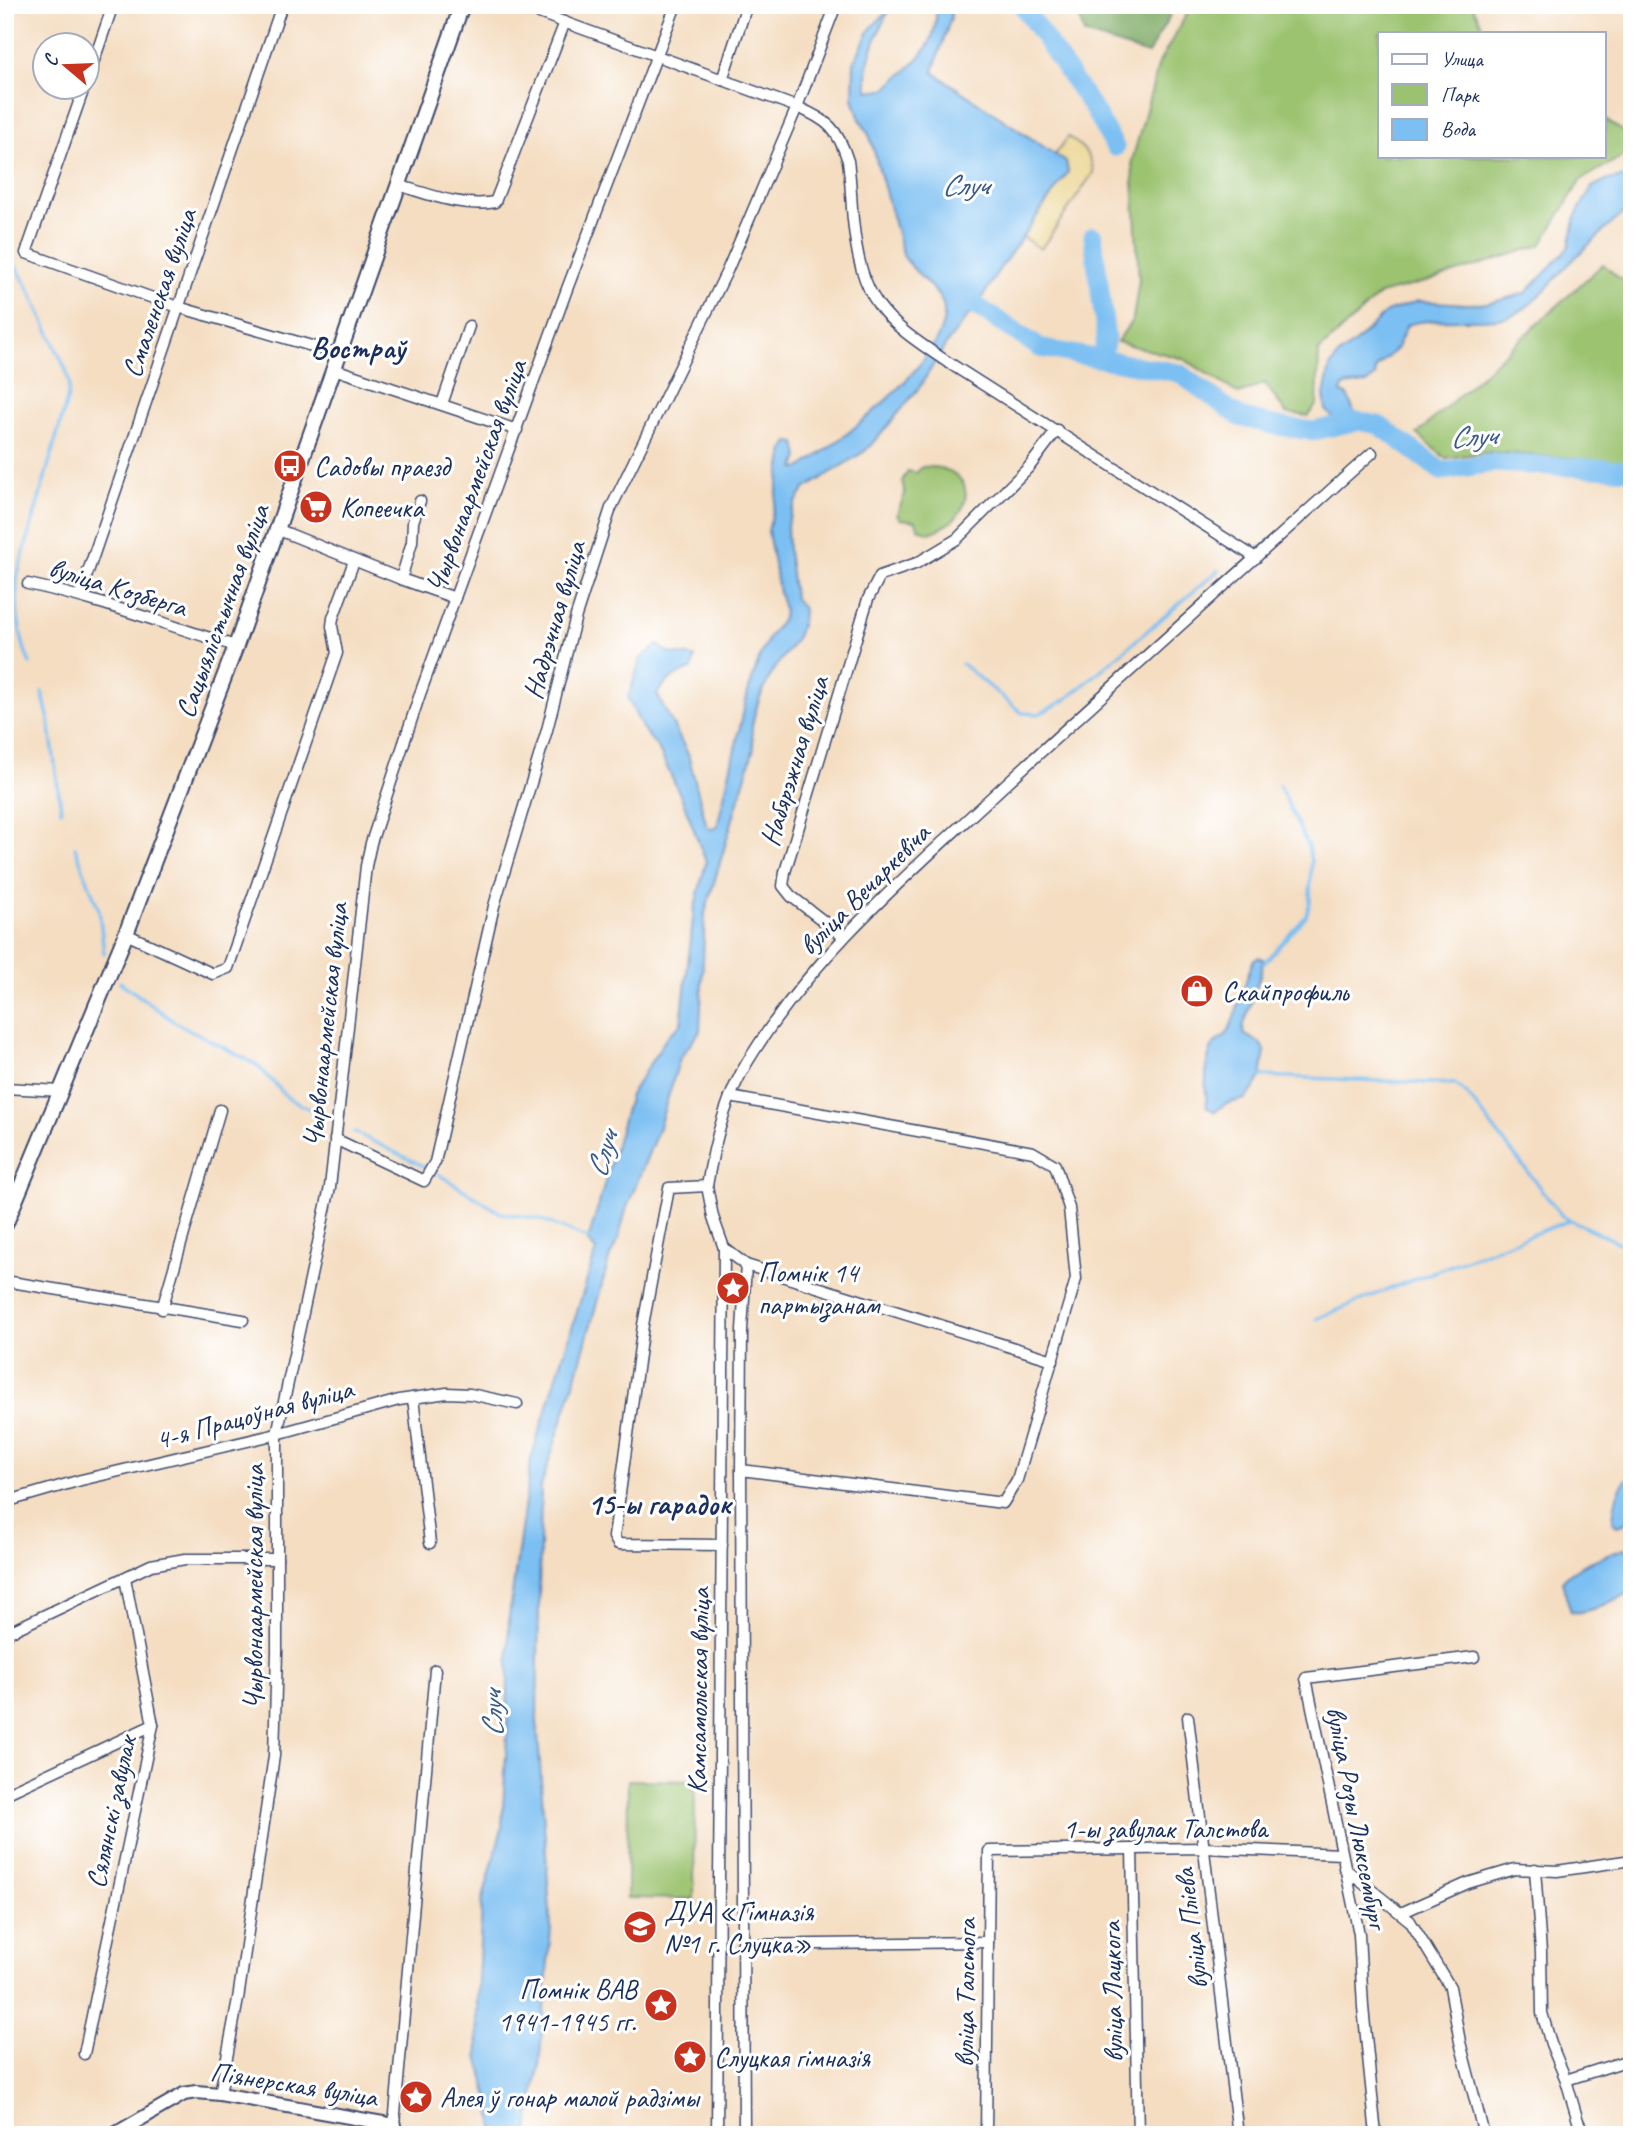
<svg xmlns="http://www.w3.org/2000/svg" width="1637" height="2140" font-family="Caveat,sans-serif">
<rect width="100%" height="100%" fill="#fff"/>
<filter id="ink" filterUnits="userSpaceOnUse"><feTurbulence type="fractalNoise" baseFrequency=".0143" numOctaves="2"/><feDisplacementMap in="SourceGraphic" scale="14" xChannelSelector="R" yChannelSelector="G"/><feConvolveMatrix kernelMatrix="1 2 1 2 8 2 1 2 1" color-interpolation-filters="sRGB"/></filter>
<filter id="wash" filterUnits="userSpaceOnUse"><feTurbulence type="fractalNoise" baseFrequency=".00686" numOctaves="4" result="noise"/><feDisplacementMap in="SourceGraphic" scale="28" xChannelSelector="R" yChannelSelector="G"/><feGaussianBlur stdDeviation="1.57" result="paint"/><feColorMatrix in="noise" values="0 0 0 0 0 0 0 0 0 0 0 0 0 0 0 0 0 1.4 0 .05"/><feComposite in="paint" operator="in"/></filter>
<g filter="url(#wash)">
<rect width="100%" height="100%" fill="#f4ddc1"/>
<g fill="#9bc36f" stroke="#5b7966" stroke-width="2">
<polygon points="1192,5 1472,5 1486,33 1380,33 1380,156 1604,156 1604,119 1632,137 1632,151 1581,180 1541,245 1429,281 1380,294 1319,351 1317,404 1308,416 1286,413 1265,383 1239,394 1184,359 1117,342 1133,319 1139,280 1132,161 1159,63"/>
<polygon points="1603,264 1619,278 1632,282 1632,334 1624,355 1632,374 1632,463 1491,452 1445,458 1417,434"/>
<path d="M922 467C979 464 979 518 929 533L918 528 916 521 900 519 897 514 905 494 902 481 908 471 916 473Z"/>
<polygon points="628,1780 695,1781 694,1899 627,1898"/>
</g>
<polygon fill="#7ca962" stroke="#4c6c60" stroke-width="2" points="1076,5 1176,5 1148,54 1084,34"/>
<path fill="#eeda9e" stroke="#84847e" stroke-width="2" d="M1068 137C1082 146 1093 156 1093 173L1041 249 1022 237 1068 172 1066 162 1055 155Z"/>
<g fill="#7cbff2" stroke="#4c77a8" stroke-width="2">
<path d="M936 5H951V17L933 72 1066 162 1068 172 999 270 984 295 945 346 919 388 881 434 865 451 805 489 796 502 787 525 788 550 794 597 803 609C802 639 790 646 775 668 765 684 755 707 752 726 751 733 753 741 754 748L705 913 700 1031 680 1058 658 1130 626 1210 618 1240 610 1256 576 1377 541 1486 537 1720 551 1928 539 2067 527 2135H495L490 2102 478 2056 477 2003 482 1902 502 1828 507 1735 509 1616 531 1459 596 1251 588 1242 630 1095 667 1037 681 1024 694 911 706 862 683 801 658 748 642 728 628 698 641 658 658 645 669 653 695 657 692 669C677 674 666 680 657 694L688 754 707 827 712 829 717 827 748 692 760 656 769 637 783 618 784 609 779 593 768 531 775 503 784 450 789 442 796 443 799 457 795 468 799 469C836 444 957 355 943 304 939 290 912 272 903 255L870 137 859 117 853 98 854 62 870 29 889 10C877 35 863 62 868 90L879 91 887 88C915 61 939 49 936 5Z"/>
<path d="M1625 177 1632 182V203L1626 211C1607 228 1588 245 1570 263 1554 279 1528 314 1504 318 1473 323 1437 316 1407 325L1397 348 1376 368 1375 377 1367 383 1343 386 1341 393 1348 395 1357 421 1340 425 1326 410 1324 395 1330 367 1339 355 1356 342 1386 312 1418 301 1467 304 1489 303 1526 293 1569 247 1576 215 1592 187 1606 180Z"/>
<path d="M1259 957 1263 959 1262 969 1243 1028 1244 1034 1260 1043 1265 1052 1261 1076 1254 1089 1245 1099 1225 1104 1215 1112 1207 1107C1205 1092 1204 1054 1216 1042 1220 1038 1225 1038 1228 1032 1239 1009 1244 982 1254 959Z"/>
<path d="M1632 1475V1521L1617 1526 1613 1521C1614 1505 1617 1484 1632 1475Z"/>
<path d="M1632 1546V1592C1616 1599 1586 1615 1571 1612L1562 1582C1571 1565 1614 1553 1632 1546Z"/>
</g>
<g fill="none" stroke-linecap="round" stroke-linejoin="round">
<g stroke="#7cbff2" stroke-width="3.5">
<path d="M5 251C32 286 47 330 66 370L69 382 68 396 17 577C16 608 18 635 30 664"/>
<polyline points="962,664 1022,713 1039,714 1067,699 1219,570"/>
<polyline points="42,692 49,720 61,810"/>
<polyline points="75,847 99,910 104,953"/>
<polyline points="1264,963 1306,916 1310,902 1311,861 1308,846 1279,785"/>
<polyline points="120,982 175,1022 257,1065 289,1099 322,1115"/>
<polyline points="1261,1076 1455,1084 1466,1093 1562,1216 1632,1249"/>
<polyline points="354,1132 425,1167"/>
<polyline points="438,1174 501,1213 540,1219 591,1240"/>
<polyline points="1316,1319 1394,1287 1568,1221"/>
</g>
<g stroke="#7cbff2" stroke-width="19">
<polyline points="1022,5 1094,110 1115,147"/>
<polyline points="1093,236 1106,338 1102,358"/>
<polyline points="966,282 975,305 1040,348 1179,373 1240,417 1277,426 1314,431 1357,421 1379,425 1441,471 1492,463 1632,470"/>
</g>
</g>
</g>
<g filter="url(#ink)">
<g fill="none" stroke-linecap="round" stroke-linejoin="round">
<defs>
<g id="minor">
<path d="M517 5 797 107C828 120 838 129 848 161 851 181 851 201 853 220 861 300 881 318 946 361L1256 558"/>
<polyline points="88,78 113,5"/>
<polyline points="722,80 747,5"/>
<polyline points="84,88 26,253 178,307 339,354"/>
<path d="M398 185C428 194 462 208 495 202L565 22"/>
<polyline points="334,369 517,430"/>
<polyline points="442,404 469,326"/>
<polyline points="279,530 401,579 455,598"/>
<polyline points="401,579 412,542 413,522 420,501"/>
<path d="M28 584C98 599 166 625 236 646"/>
<polyline points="80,595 282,5"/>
<polyline points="126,934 213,974 228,968 337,653 332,626 333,618 354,561"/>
<polyline points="844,937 791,896 783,886 785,872 868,599 880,576 917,563 957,539 1029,467 1057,430"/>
<polyline points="5,1088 61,1091"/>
<polyline points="730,1097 1033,1152 1055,1165 1069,1208 1076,1279 1017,1480 1003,1503 741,1470"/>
<polyline points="335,1139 424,1181 435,1162 494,906 547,730 576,616 611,508 727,271 797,107 836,5"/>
<polyline points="707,1186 713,1217 724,1248 717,2135"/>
<polyline points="724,1248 746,1265 1053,1360"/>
<polyline points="5,1281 243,1320"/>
<polyline points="162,1309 220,1110"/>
<polyline points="413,1398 430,1543"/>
<polyline points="5,1502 81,1480 277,1434 399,1400 447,1393 470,1394 517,1404"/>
<path d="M722 1545 618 1544 614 1537 643 1325 669 1188 707 1186C714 1143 725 1098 748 1061 813 955 905 877 995 794 1120 679 1246 566 1372 453"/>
<polyline points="5,1634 151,1565 185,1559 277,1559"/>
<polyline points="1188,1717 1238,2135"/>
<polyline points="5,1794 153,1725"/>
<polyline points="1132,1849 1138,2135"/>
<polyline points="1344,1868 1410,1921 1450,1987 1460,2042 1484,2135"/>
<polyline points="1535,1869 1541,1952 1542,2013 1551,2044 1566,2080 1578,2121 1585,2135"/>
<polyline points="1401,1913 1468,1883 1515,1869 1557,1871 1632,1860"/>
<polyline points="742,1945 988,1942"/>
<polyline points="84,2054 153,1725 125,1578"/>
<polyline points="1566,2080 1632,2059"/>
<polyline points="220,2094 238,1999 274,1756 277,1652 277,1434 330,1187 366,866 371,843 420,694 567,289 676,5"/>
<polyline points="394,2125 435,1670"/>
<polyline points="744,2135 741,1470 742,1330 746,1265"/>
<polyline points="986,2135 989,1851 1204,1848 1341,1854"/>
<polyline points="1376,2135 1363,2007 1359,1934 1306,1678 1474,1657"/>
</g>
<polyline id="tertiary" points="113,2135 184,2094 196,2092 220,2094 394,2125 394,2135"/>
<polyline id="secondary" points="5,1225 126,934 236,646 462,5"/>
</defs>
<use href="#minor" stroke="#3c496d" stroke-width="13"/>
<use href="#tertiary" stroke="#3c496d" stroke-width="16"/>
<use href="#secondary" stroke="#3c496d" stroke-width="18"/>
<use href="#minor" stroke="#fff" stroke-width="10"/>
<use href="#tertiary" stroke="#fff" stroke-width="12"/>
<use href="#secondary" stroke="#fff" stroke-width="14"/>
</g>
</g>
<defs>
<symbol id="bus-disc" viewBox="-11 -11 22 22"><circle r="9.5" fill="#c8321e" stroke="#fff"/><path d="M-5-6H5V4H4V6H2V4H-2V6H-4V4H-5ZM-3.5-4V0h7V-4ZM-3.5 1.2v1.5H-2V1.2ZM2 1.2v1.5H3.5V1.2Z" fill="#fff"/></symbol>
<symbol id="supermarket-disc" viewBox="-11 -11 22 22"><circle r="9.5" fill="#c8321e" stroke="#fff"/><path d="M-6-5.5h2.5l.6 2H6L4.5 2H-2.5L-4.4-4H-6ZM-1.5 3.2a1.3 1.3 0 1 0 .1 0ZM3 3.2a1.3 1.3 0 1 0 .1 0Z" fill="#fff"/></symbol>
<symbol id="shop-disc" viewBox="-11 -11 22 22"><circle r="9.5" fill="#c8321e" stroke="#fff"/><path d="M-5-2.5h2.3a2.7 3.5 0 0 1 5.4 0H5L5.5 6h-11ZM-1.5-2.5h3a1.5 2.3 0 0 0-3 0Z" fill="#fff"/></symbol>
<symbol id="sight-disc" viewBox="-11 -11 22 22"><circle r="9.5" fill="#c8321e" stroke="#fff"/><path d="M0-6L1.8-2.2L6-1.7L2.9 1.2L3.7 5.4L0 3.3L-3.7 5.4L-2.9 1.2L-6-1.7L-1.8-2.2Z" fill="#fff"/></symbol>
<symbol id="school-disc" viewBox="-11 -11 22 22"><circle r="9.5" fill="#c8321e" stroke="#fff"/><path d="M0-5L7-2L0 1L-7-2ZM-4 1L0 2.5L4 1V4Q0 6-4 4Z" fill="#fff"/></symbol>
</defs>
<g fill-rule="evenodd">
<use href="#bus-disc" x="271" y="447" width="38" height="38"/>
<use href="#supermarket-disc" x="297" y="488" width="38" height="38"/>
<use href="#shop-disc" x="1178" y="972" width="38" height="38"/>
<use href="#sight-disc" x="714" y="1269" width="38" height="38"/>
<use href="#school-disc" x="621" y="1908" width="38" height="38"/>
<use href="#sight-disc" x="642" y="1986" width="38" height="38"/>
<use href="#sight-disc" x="671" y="2038" width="38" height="38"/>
<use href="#sight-disc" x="397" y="2078" width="38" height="38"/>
</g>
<g text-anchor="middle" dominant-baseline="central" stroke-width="6" stroke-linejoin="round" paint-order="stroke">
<g font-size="28" fill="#1b2f5e" stroke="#fff">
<text transform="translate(159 293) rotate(-71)">Смаленская вуліца</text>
<text transform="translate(476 476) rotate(-70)">Чырвонаармейская вуліца</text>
<text transform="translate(118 587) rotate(17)">вуліца Козберга</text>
<text transform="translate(222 611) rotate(-70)">Сацыялістычная вуліца</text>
<text transform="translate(554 620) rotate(-74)">Надрэчная вуліца</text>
<text transform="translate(794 761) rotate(-73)">Набярэжная вуліца</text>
<text transform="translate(864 889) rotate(-45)">вуліца Вечаркевіча</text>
<text transform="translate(325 1025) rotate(-84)">Чырвонаармейская вуліца</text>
<text transform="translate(254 1414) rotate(-15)">4-я Працоўная вуліца</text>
<text transform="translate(253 1587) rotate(-90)">Чырвонаармейская вуліца</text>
<text transform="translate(698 1691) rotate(-89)">Камсамольская вуліца</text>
<text transform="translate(111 1812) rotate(-78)">Сялянскі завулак</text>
<text transform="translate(1357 1817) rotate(79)">вуліца Розы Люксембург</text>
<text x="1165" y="1828">1-ы завулак Талстова</text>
<text transform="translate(1191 1929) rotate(-97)">вуліца Пліева</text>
<text transform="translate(1112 1992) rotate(-91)">вуліца Лацкога</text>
<text transform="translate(965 1993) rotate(-89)">вуліца Талстога</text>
<text transform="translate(294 2084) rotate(9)">Піянерская вуліца</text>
</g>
<g font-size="28" fill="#1b2f5e" stroke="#fff" text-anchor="start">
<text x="314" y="466">Садовы праезд</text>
<text x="340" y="507">Копеечка</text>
<text x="1222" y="991">Скайпрофиль</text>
<text x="758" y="1272">Помнік 14<tspan x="758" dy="32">партызанам</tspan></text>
<text x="664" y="1911">ДУА «Гімназія<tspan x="664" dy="32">№1 г. Слуцка»</tspan></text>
<text x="636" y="1989" text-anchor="end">Помнік ВАВ<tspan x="636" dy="32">1941-1945 гг.</tspan></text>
<text x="714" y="2057">Слуцкая гімназія</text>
<text x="440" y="2097">Алея ў гонар малой радзімы</text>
</g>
<g font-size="30" font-style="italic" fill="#385a8a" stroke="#fff">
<text x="965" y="185">Случ</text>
<text transform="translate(1473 436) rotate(-3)">Случ</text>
<text transform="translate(602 1154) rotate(-73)">Случ</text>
<text transform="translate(492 1714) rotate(-91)">Случ</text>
</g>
<g font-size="30" font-weight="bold" fill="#1b2f5e" stroke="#fff">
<text x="358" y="348">Востраў</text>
<text x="659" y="1504">15-ы гарадок</text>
</g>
</g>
<rect width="1637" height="2140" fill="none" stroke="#fff" stroke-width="28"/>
<rect x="1378" y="32" width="228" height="126" fill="#ffffff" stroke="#a4acbf" stroke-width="2"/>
<rect x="1392" y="54" width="35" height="10" fill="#ffffff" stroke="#a4acbf" stroke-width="2"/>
<text x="1441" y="66" font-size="21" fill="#1b2f5e">Улица</text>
<rect x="1392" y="84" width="35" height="21" fill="#9bc36f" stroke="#a4acbf" stroke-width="2"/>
<text x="1441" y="102" font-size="21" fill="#1b2f5e">Парк</text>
<rect x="1392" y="119" width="35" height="21" fill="#7cbff2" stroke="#a4acbf" stroke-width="2"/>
<text x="1441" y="136" font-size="21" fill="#1b2f5e">Вода</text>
<g transform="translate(66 66) rotate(289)"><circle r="33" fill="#ffffff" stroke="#a4acbf" stroke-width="2"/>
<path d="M0-5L12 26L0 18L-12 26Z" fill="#c8321e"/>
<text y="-10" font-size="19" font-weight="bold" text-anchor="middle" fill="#1b2f5e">С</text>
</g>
</svg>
